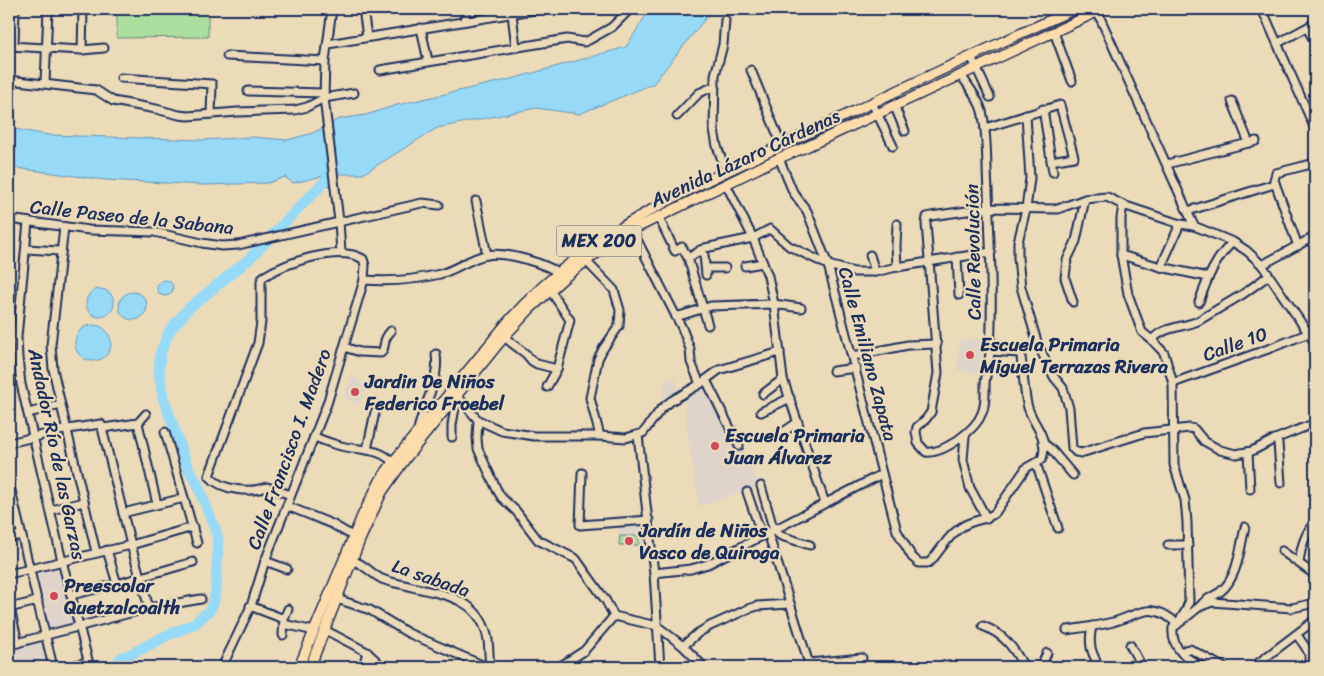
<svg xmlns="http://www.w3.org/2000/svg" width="1324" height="676" font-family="Sriracha,sans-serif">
<rect width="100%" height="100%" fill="#ecdbb8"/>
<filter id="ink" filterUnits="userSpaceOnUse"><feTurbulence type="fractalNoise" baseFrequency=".02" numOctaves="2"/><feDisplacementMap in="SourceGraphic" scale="10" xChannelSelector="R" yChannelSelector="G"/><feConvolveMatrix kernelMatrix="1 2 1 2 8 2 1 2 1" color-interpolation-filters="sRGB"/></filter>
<g filter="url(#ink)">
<g fill="#ded4ca">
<polygon points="985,339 979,373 957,370 960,340"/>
<polygon points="353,377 368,388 357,405 343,396"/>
<polygon points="675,378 680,393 662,404 665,380"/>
<polygon points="709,382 760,485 700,507 687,432 685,397"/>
<polygon points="618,523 646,523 646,547 618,546"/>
<polygon points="61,563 75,623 48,630 33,570"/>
<polygon points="43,638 50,667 9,667 9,647"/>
</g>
<g fill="#acde9f" stroke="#64867e">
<polygon points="117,9 208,9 208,37 117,38"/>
<polygon points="620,536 639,536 639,545 619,545"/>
</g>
<g fill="#96daf8" stroke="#6596ba">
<polygon points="650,9 713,9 653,84 579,114 536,108 437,128 363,174 332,174 293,183 285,177 268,183 204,185 105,180 9,167 9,128 48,135 203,140 252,137 287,140 313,133 339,119 366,115 397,105 515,78 626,47"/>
<circle cx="165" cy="288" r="8"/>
<circle cx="100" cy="303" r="14"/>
<circle cx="133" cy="306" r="14"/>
<circle cx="93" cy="343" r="18"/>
</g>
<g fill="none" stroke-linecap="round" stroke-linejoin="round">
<polyline stroke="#96daf8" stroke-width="11" points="107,667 115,665 122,657 129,655 166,636 194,624 209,611 213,604 216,590 218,540 215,529 197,483 188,468 163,397 159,372 160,354 166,339 170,330 188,309 249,259 332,174"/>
<defs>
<g id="minor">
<polyline points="332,9 325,61 324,98 339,221 341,253"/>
<polyline points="363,9 367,37"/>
<polyline points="464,9 466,21"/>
<polyline points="1262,9 1315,129"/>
<polyline points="1097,11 1194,226"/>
<polyline points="512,14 516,47"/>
<polyline points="725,20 723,45 715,75 714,130 717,146 726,172"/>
<polyline points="421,28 428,61"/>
<polyline points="1307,28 1315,42"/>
<polyline points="1054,32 1072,81"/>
<polyline points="1278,43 1315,23"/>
<polyline points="328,44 540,9"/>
<polyline points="9,46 82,50 104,48"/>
<polyline points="14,46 15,9"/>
<polyline points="82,50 83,9"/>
<polyline points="227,56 325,61"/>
<polyline points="971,56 990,97"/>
<polyline points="380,70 567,39 584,42 589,40 612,27 630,9"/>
<polyline points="751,70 782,146"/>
<path d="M961 75C968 86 978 97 982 111 988 136 986 164 988 190 990 243 993 296 990 350 990 361 986 372 985 383 985 393 986 404 982 413 976 430 943 454 926 452L918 443 916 432 917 427 926 419 931 412 938 373 926 223 927 217 931 216 988 208 1058 209 1085 199 1107 197 1123 205 1180 224 1194 226 1233 242 1247 251 1262 265 1315 343"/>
<polyline points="121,78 212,84 211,114"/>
<polyline points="9,80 96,90 113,101 156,109 179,115 188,116 237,112 295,110 307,107 324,98 354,93"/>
<polyline points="45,83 48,9"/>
<polyline points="248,91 324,93"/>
<polyline points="1232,101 1249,143"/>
<polyline points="872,103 893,146"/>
<polyline points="894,105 905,131"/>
<polyline points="1043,109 1053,172"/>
<polyline points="1026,115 1030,178 1026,209 1018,242 1018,258 1021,287 1038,345 1054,377 1063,388 1069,408 1072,448 1076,452 1081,453 1144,433 1190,428 1194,429 1204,441 1220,450 1236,454 1252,451 1275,439 1315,423"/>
<polyline points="677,116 699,93 715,86"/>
<polyline points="985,128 1060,105 1074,157 1051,161"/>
<path d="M779 158 793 192 807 211 828 265 897 531 912 557 919 563H928L932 560C944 545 953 528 972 522 981 519 987 519 995 513L1026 468 1042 459C1050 435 1031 424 1027 404 1024 389 1023 372 1021 357L1020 353 990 351"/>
<polyline points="1167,164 1256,141"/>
<polyline points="1275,183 1298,246"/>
<polyline points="726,184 753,238 768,276 774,304 783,379 825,503"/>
<polyline points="476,201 487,255"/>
<polyline points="1188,211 1271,185 1275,183 1274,180 1276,173 1315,163"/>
<polyline points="658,216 675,251 682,247 688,258 708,325"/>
<polyline points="9,219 89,230 154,232 202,243 222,246 238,245 422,203 439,205"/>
<polyline points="28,222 17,337 18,358 21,384 62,561 88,660 87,662 67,667"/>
<polyline points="897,224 896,246 897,267"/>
<polyline points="64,227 51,345 53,369 61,405 96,552"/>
<polyline points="632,230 682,328 690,349 691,362 700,384"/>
<polyline points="26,249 60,251"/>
<polyline points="700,250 704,255 706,275"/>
<polyline points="870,255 875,272"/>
<polyline points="1121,255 1161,267 1208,277"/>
<polyline points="957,257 959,295"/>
<polyline points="688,258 705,248 753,238 770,229 789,246 828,265 854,272 875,272 897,267 991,252"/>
<polyline points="586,261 614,290 620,310 619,326 603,349 598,359 590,398 600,436"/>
<polyline points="1262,265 1315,236"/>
<polyline points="745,266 763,263"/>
<polyline points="1161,267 1180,224"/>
<polyline points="706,268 725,268"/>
<path d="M364 280C389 282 415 280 440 274 456 270 470 258 486 255 507 251 546 264 563 275"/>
<polyline points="1073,302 1065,278 1067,260 1076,241 1085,199"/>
<path d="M1199 302C1207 280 1215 258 1233 242"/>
<polyline points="676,317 711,306 774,304 801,308"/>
<polyline points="504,337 526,354 532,361 537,364 557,369"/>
<path d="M1152 340C1164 326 1182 328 1198 321L1243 294 1268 276"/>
<path d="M344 347 360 352 381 353C387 346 381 341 391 331"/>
<polyline points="853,356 908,345 937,344"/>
<polyline points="833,371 856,368"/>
<polyline points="706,380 739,446"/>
<polyline points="1173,383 1271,348 1309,333"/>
<polyline points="547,387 557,369 570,320 550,290"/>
<polyline points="763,394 783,379"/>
<polyline points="457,396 478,420 477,438 478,449 497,490 502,498 516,511 538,540 576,559 606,601 614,616 657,626 683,646 704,667"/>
<polyline points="761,412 790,398"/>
<polyline points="28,413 61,405"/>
<polyline points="478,420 502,431 534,436 600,436 626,438 643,433 661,409 671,401 700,384 719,370 780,352"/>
<polyline points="138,423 157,504"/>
<polyline points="1312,426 1315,447"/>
<polyline points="103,428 138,423 146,414"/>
<path d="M418 430C423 404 440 382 436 354"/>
<polyline points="165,432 197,543"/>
<polyline points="638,435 654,573 660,667"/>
<polyline points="779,435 798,422"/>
<polyline points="965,436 963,460 970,488 987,519"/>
<path d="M314 437C323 440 332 444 341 446 361 451 377 447 393 462"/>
<polyline points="452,437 452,425 457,396"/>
<polyline points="1275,439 1278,443 1281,483"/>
<polyline points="9,443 68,429 101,424 131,545 149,608"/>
<polyline points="1043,443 1051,449 1073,475"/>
<polyline points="367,450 375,412"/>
<polyline points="1248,452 1250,489"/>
<polyline points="1036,463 1058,528"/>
<polyline points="582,473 580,525 649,520"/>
<polyline points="9,482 53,667"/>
<polyline points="761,486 774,531 781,536 810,545"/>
<polyline points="747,492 762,536"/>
<polyline points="287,506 332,524 356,538"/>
<polyline points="51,510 84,502"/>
<polyline points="123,513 184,498"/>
<polyline points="768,533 810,667"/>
<polyline points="9,538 21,535"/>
<polyline points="1168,545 1188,545"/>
<polyline points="107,550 117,584"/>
<polyline points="1282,551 1315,575"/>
<path d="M349 560C362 561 371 574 382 579 391 583 403 584 412 587 446 595 481 599 488 640 489 649 489 658 490 667"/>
<polyline points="265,561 287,569"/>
<path d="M1299 563C1301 546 1305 534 1315 521"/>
<polyline points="654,573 691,569 708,564 882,474"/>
<polyline points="9,574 131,545 193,527"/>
<polyline points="71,595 117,584 193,562"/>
<polyline points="337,599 370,610 408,633 487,667"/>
<path d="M1201 605C1206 598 1213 597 1220 592 1238 578 1240 548 1245 527"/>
<polyline points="250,606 284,619"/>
<polyline points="9,608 38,601"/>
<polyline points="10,608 18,643"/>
<polyline points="284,624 314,631"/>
<path d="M983 626C1004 634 1014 648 1024 667"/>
<path d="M1092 626C1088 645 1091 651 1099 667"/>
<polyline points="325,630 367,652 383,667"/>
<path d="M1067 630C1082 628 1098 626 1113 622 1140 614 1153 600 1177 624L1185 612 1189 602 1187 522 1185 500 1174 465 1173 383 1164 353 1152 340 1142 332 1128 294 1121 255V218L1123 205"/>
<polyline points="283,635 284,619 288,609"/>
<path d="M1297 635C1304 646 1314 654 1307 667"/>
<polyline points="9,645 149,608 201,599"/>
<polyline points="1130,645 1142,667"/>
<polyline points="683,646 698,633 710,626 748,609 757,606 790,604"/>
<polyline points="1182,653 1185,650 1190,649 1223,667"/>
<polyline points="809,663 862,658"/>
<path d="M222 667 251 606 265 561 327 404 364 280 365 265 363 259C339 244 285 263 263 277L261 281V322L258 343 209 476C222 491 250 493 267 487L291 495"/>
<polyline points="363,667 367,652"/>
<polyline points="559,667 584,651 614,616"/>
<polyline points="1041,667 1047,653"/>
<path d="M1202 667C1186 658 1171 649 1173 628L1199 607 1212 602 1292 608 1315 603"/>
<polyline points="1253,667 1315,620"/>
</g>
<g id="major">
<path d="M299 667 362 516 381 479 393 462 506 324C586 231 692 188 800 137 892 93 983 50 1075 9"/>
<polyline points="310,667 360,540 382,492 406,458 504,337 531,308 565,277 608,245 632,230 779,158 806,147 1103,9"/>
</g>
</defs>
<use href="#minor" stroke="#1b2f5e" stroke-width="11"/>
<use href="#major" stroke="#1b2f5e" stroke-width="12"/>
<use href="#minor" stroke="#ecdbb8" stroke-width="7"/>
<use href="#major" stroke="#fddcac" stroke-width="9"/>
</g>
</g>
<g fill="#d1495b" stroke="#ecdbb8" stroke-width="2">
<circle cx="970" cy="355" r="5"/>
<circle cx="355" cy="392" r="5"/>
<circle cx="715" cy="446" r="5"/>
<circle cx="629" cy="541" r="5"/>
<circle cx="54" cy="596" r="5"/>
</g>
<g text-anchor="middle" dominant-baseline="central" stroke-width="4.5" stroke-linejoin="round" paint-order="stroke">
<rect fill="#ecdbb8" stroke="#5a6379" stroke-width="1" x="556.5" y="225.5" width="85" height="31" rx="4"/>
<g font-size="18" font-weight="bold" fill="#1b2f5e">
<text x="599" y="241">MEX 200</text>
</g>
<g font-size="19" fill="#1b2f5e" stroke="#ecdbb8">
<text transform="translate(745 158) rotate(-25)">Avenida Lázaro Cárdenas</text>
<text transform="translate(132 217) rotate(6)">Calle Paseo de la Sabana</text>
<text transform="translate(973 252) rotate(-91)">Calle Revolución</text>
<text transform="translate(1235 344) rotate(-20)">Calle 10</text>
<text transform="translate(868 354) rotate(75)">Calle Emiliano Zapata</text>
<text transform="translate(289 449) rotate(-70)">Calle Francisco I. Madero</text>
<text transform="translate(57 454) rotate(78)">Andador Río de las Garzas</text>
<text transform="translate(431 578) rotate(19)">La sabada</text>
</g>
<g font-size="19" font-weight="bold" fill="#1b2f5e" stroke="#ecdbb8" text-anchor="start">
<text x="980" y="344">Escuela Primaria<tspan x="980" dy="22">Miguel Terrazas Rivera</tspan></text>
<text x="365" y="381">Jardin De Niños<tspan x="365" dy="22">Federico Froebel</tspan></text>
<text x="725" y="435">Escuela Primaria<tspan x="725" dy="22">Juan Álvarez</tspan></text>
<text x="639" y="530">Jardín de Niños<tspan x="639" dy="22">Vasco de Quiroga</tspan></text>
<text x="64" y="585">Preescolar<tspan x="64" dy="22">Quetzalcoalth</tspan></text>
</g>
</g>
<rect width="1324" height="676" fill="none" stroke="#ecdbb8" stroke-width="30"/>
<rect x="15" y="15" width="1294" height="646" fill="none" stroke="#1b2f5e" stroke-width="2" filter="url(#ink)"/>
</svg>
